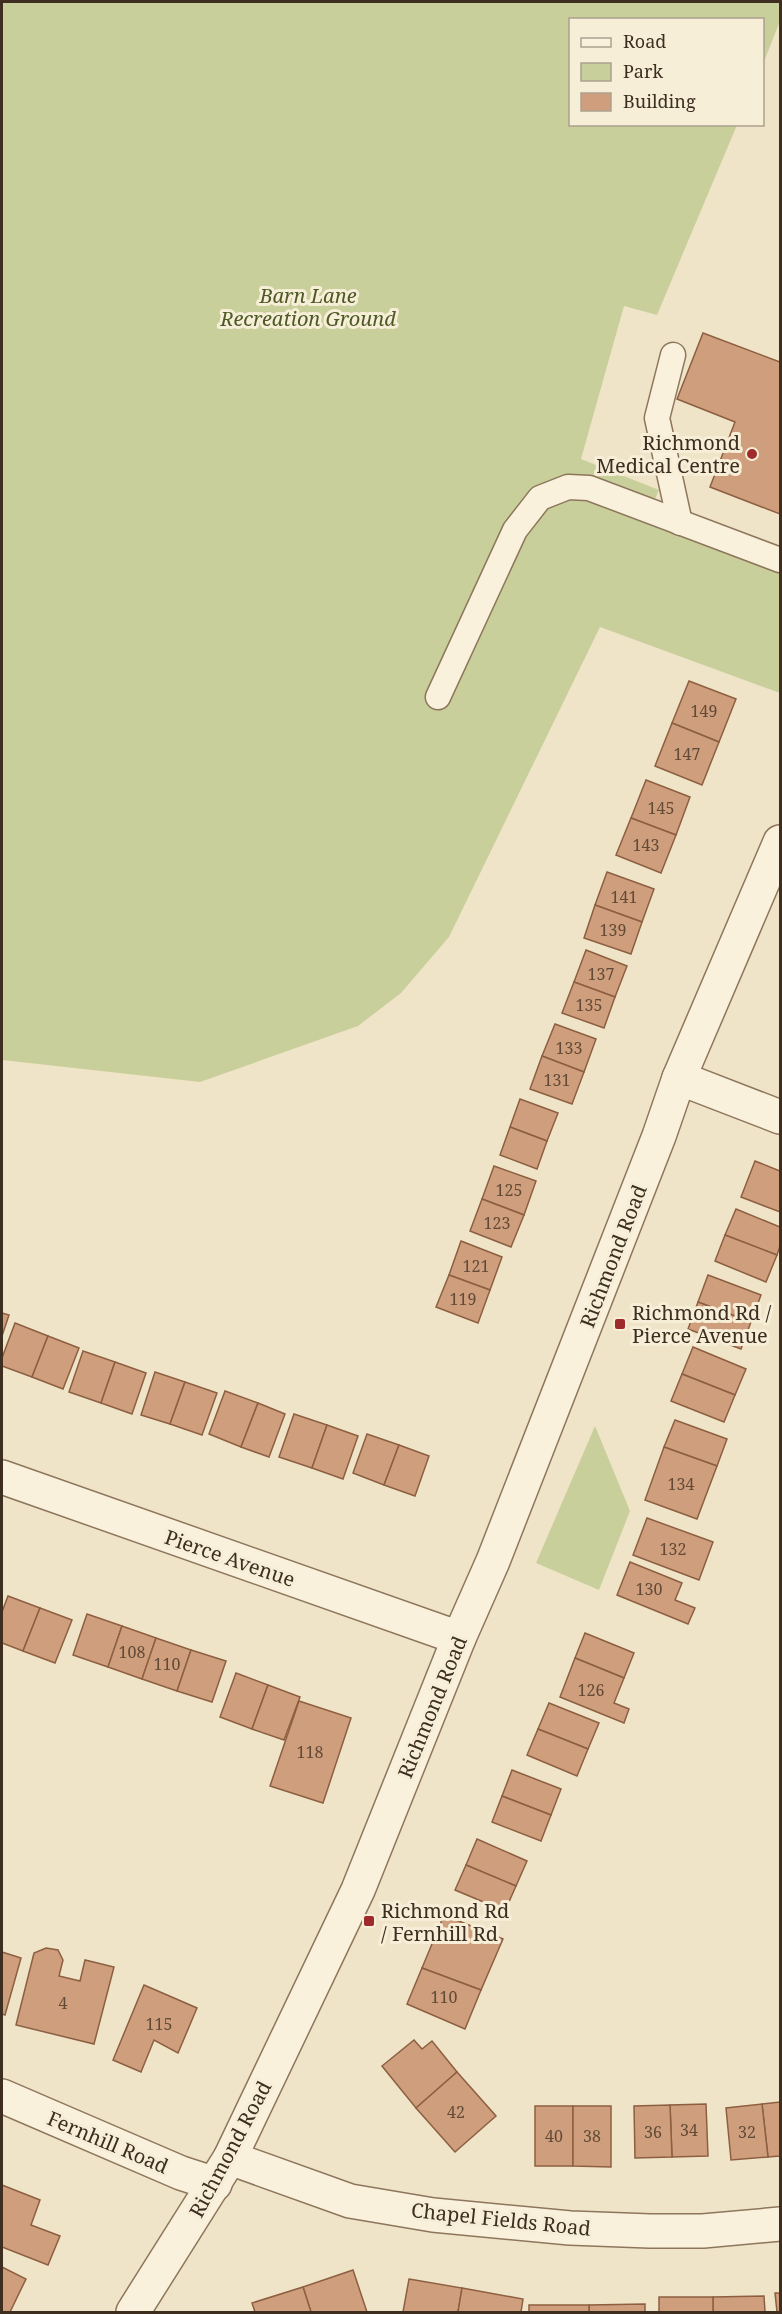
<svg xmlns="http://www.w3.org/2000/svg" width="782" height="2314" font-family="'Noto Serif',serif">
<rect width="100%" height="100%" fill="#f0e4c8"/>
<g fill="#c9cf9b">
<polygon points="2,2 780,2 780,21 763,64 762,20 570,20 570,124 737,125 657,315 624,306 581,459 659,490 646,519 780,569 780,693 600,627 449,937 401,993 358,1026 200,1082 2,1060"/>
<polygon points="595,1426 630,1511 599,1590 536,1563"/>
</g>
<g fill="#cf9f7d" stroke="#8d5f41" stroke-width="1.5">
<polygon points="703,333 780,362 780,514 710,487 735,422 677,399"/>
<polygon points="689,681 736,699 719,742 672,723"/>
<polygon points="672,723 719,742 702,785 655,766"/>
<polygon points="646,780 690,797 676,835 631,818"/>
<polygon points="631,818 676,835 661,873 616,855"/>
<polygon points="607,872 654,889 642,922 595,905"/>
<polygon points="595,905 642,922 631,954 584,938"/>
<polygon points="586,950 627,966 615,997 574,982"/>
<polygon points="574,982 615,997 604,1028 562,1013"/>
<polygon points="555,1024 596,1039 584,1072 542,1056"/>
<polygon points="542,1056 584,1072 572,1104 530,1089"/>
<polygon points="520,1099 558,1113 547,1141 510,1127"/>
<polygon points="510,1127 547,1141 537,1169 500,1155"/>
<polygon points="755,1161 780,1171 780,1212 741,1197"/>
<polygon points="494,1166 536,1181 524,1215 482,1199"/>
<polygon points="482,1199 524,1215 511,1247 470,1231"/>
<polygon points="736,1209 780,1227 780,1246 777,1255 725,1235"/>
<polygon points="725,1235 777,1255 766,1282 715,1261"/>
<polygon points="461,1241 502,1257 490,1290 449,1275"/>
<polygon points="449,1275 490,1290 478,1323 436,1307"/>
<polygon points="708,1275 761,1295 751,1322 698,1302"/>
<polygon points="698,1302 751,1322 741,1349 688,1329"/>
<polygon points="2,1313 9,1315 2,1336"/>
<polygon points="15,1323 48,1336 32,1377 2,1366 2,1358"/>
<polygon points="48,1336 79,1348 63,1389 32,1377"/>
<polygon points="693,1347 746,1369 735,1395 682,1374"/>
<polygon points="83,1351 115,1362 101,1403 69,1392"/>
<polygon points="115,1362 146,1373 132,1414 101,1403"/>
<polygon points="155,1372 185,1382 170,1424 141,1415"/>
<polygon points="682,1374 735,1395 724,1422 671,1401"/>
<polygon points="185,1382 217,1393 202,1435 170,1424"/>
<polygon points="225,1391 258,1403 241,1447 209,1434"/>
<polygon points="258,1403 285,1414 269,1457 241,1447"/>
<polygon points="294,1414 327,1425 312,1468 279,1457"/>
<polygon points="675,1420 727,1439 717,1466 664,1447"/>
<polygon points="327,1425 358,1436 343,1479 312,1468"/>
<polygon points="367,1434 399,1445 384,1485 353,1473"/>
<polygon points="399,1445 429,1456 415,1496 384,1485"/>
<polygon points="664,1447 717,1466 697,1519 645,1500"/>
<polygon points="647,1518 713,1542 699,1580 633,1555"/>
<polygon points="630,1562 682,1583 675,1600 695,1608 688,1624 617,1595"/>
<polygon points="8,1596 40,1608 23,1651 2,1643 2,1612"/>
<polygon points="40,1608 72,1620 55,1663 23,1651"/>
<polygon points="87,1614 122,1626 108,1667 73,1655"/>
<polygon points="122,1626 156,1638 142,1679 108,1667"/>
<polygon points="585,1633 634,1653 624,1678 575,1658"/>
<polygon points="156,1638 191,1650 177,1691 142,1679"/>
<polygon points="191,1650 226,1661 212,1702 177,1691"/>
<polygon points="575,1658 624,1678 614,1703 629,1709 624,1723 560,1697"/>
<polygon points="236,1673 268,1685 252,1729 220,1717"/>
<polygon points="268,1685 300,1697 284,1740 252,1729"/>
<polygon points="299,1701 351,1718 323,1803 270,1786"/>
<polygon points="549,1703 599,1723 588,1749 538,1729"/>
<polygon points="538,1729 588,1749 577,1776 527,1755"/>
<polygon points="512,1770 561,1789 551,1815 502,1796"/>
<polygon points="502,1796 551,1815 541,1841 492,1822"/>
<polygon points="477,1839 527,1861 516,1886 466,1865"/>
<polygon points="466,1865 516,1886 505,1911 455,1890"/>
<polygon points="444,1915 503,1939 481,1990 422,1968"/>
<polygon points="46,1948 58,1950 63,1960 59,1976 80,1981 85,1960 114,1967 94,2044 16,2025 34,1953"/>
<polygon points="2,1952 21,1958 5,2015 2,2014"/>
<polygon points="422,1968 481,1990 465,2029 407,2004"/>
<polygon points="144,1985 197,2008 178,2053 154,2040 141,2072 113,2060"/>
<polygon points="414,2040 422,2049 432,2041 457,2072 416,2108 382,2066"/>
<polygon points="457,2072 496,2116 455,2152 416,2108"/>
<polygon points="780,2102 780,2156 768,2157 762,2104"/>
<polygon points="706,2104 708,2156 672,2157 670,2105"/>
<polygon points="762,2104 768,2157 731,2160 726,2108"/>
<polygon points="670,2105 672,2157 635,2158 634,2106"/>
<rect x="535" y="2106" width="38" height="60"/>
<polygon points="573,2106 611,2106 611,2167 573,2166"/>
<polygon points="2,2185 40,2200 31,2225 60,2236 48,2265 2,2247"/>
<polygon points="2,2267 26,2279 10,2312 2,2312"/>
<polygon points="353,2270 367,2312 311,2312 303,2287"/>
<polygon points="409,2279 462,2288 458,2312 403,2312"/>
<polygon points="303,2287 311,2312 255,2312 252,2303"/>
<polygon points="462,2288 523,2299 521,2312 458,2312"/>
<polygon points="775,2293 780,2293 780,2312 777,2312"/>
<polygon points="764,2296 765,2312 713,2312 713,2297"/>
<rect x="659" y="2297" width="54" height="15"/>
<polygon points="645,2304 645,2312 589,2312 589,2305"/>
<rect x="529" y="2305" width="60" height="7"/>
</g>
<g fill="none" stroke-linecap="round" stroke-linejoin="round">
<defs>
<g id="service">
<polyline points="673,355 657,418 680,523"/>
<polyline points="438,697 515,530 540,498 568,487 589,488 780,560"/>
</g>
<g id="minor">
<polyline points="679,1078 780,1117"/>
<polyline points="2,2096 181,2173 215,2184"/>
<polyline points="230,2158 350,2201 433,2215 570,2228 650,2231 703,2231 780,2224"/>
</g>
<g id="tertiary">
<polyline points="2,1477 459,1638"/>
<polyline points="133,2312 230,2158 358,1890 459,1638 493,1561 659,1136 679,1078 780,842"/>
</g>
</defs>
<use href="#service" stroke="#8d765c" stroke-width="27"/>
<use href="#minor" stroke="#8d765c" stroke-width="36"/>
<use href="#tertiary" stroke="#8d765c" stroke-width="36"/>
<use href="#service" stroke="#faf1dc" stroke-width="24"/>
<use href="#minor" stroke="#faf1dc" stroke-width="33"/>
<use href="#tertiary" stroke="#faf1dc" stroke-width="33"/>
</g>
<g fill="#9e2a2b" stroke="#f7eed8" stroke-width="2">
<circle cx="752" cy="454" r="6"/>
<rect x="614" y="1318" width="12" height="12" rx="3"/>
<rect x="363" y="1915" width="12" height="12" rx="3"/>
</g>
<g text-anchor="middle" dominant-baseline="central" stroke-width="6" stroke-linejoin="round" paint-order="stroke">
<g font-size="16" fill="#624a37">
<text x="704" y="711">149</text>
<text x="687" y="754">147</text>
<text x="661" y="808">145</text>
<text x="646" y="845">143</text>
<text x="624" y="897">141</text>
<text x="613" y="930">139</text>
<text x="601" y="974">137</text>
<text x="589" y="1005">135</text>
<text x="569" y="1048">133</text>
<text x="557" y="1080">131</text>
<text x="509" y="1190">125</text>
<text x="497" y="1223">123</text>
<text x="476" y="1266">121</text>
<text x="463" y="1299">119</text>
<text x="681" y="1484">134</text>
<text x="673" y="1549">132</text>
<text x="649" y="1589">130</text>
<text x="132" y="1652">108</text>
<text x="167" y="1664">110</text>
<text x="591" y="1690">126</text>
<text x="310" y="1752">118</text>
<text x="444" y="1997">110</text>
<text x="63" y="2003">4</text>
<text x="159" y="2024">115</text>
<text x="456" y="2112">42</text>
<text x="689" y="2130">34</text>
<text x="653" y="2132">36</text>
<text x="747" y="2132">32</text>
<text x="554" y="2136">40</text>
<text x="592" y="2136">38</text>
</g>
<g font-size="20" font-style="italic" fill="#4d5a26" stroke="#f7eed8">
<text x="308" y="295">Barn Lane<tspan x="308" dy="23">Recreation Ground</tspan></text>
</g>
<g font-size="20" fill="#3d2e20" stroke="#f7eed8" text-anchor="start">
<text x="740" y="442" text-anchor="end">Richmond<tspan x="740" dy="23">Medical Centre</tspan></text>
<text x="632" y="1312">Richmond Rd /<tspan x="632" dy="23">Pierce Avenue</tspan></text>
<text x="381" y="1910">Richmond Rd<tspan x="381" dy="23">/ Fernhill Rd</tspan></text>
</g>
<g font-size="20" fill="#3d2e20" stroke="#f7eed8">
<text transform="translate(613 1256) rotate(-69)">Richmond Road</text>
<text transform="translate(230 1558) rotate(19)">Pierce Avenue</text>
<text transform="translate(432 1707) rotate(-68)">Richmond Road</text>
<text transform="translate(108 2142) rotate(23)">Fernhill Road</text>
<text transform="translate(230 2149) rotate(-62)">Richmond Road</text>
<text transform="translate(501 2219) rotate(6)">Chapel Fields Road</text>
</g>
</g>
<rect width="782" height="2314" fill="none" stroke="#3d2e20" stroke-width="6"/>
<rect x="569" y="18" width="195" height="108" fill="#f7eed8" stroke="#ada18e" stroke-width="1.5"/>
<rect x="581" y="38" width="30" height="9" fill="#faf1dc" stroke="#ada18e" stroke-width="1.5"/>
<text x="623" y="48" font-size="18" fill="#3d2e20">Road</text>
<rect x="581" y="63" width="30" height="18" fill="#c9cf9b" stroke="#ada18e" stroke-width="1.5"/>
<text x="623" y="78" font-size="18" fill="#3d2e20">Park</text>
<rect x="581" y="93" width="30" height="18" fill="#cf9f7d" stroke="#ada18e" stroke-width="1.5"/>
<text x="623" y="108" font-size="18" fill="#3d2e20">Building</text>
</svg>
